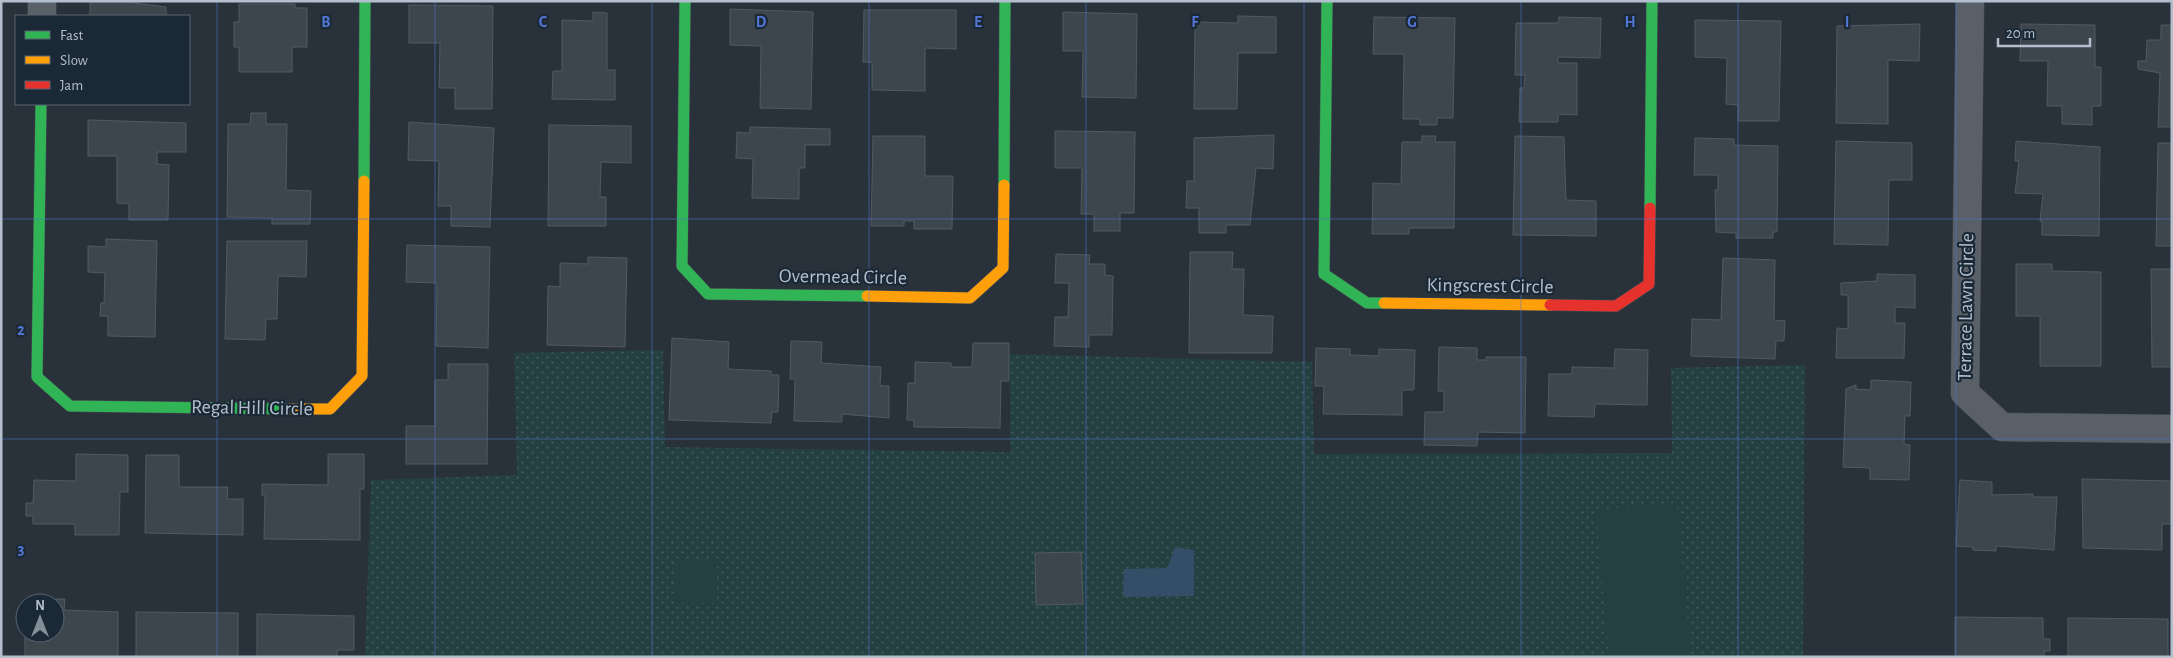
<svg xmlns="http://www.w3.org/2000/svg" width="2173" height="658" font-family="'Alegreya Sans',sans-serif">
<defs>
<pattern id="park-dots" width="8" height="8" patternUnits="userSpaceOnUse" patternTransform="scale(1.25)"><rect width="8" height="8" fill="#254041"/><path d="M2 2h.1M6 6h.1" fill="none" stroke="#425a5b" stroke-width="1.8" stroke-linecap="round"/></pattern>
</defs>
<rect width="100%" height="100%" fill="#29323a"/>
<polygon fill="url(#park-dots)" points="663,350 665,447 1010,452 1010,354 1312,362 1314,454 1672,453 1671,368 1805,365 1803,657 365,657 371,480 517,475 514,353"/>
<g fill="#254041">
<polygon points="1677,503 1691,657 1609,657 1596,510"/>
<polygon points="675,560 717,560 717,603 674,603"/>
</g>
<polygon fill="#334e66" points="1175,547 1194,550 1194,596 1123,597 1124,569 1167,568"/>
<g fill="#3e464d" stroke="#515a62">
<polygon points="90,2 126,2 166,7 166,16 90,16"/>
<polygon points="239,4 295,4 295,8 307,8 307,47 292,47 292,72 239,72 239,47 234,47 234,22 239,22"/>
<polygon points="409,5 493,6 492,109 455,109 455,88 439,88 440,43 409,43"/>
<polygon points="730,9 813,12 811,109 760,108 761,46 730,45"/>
<polygon points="864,10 956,10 956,49 925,48 925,91 872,90 872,62 863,62"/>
<polygon points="593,12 607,13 607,70 615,70 615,100 552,99 553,71 562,71 562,20 593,21"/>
<polygon points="1063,12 1137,14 1136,98 1082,97 1083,51 1063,51"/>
<polygon points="1238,16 1276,17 1276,53 1238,53 1237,109 1194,109 1195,22 1238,23"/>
<polygon points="1374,17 1455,18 1453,118 1437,118 1437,125 1420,125 1420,119 1403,119 1404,54 1373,54"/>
<polygon points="1559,17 1601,18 1600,58 1558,57 1558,63 1577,63 1577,115 1558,114 1558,122 1519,122 1520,88 1524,88 1525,75 1515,75 1516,23 1558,23"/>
<polygon points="1695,20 1781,21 1779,121 1738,121 1738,105 1726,104 1727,58 1695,57"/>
<polygon points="1920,24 1919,61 1888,60 1888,124 1836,123 1837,26"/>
<polygon points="2021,24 2095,25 2095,67 2101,67 2101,106 2092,106 2092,125 2062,124 2062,106 2047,106 2048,61 2020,61"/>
<polygon points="2161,25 2172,25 2172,127 2158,127 2160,73 2138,69 2138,61 2146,61 2147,40 2161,40"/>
<polygon points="251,113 266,113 266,124 287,124 286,190 311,191 310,224 272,224 272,218 227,217 228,124 250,124"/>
<polygon points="88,120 186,123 186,152 157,152 157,164 169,165 168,220 129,220 129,204 117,203 117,156 88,156"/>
<polygon points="409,122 494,128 490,227 451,226 451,206 438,206 439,161 408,160"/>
<polygon points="549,125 631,126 631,163 601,162 600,197 606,197 606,226 548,226"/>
<polygon points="750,127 830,129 830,145 805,145 805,168 799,168 799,199 752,198 753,159 736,158 737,132 750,133"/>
<polygon points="1055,131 1135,132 1134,213 1120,213 1120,231 1094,231 1094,214 1081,214 1082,168 1055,168"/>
<polygon points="1274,135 1273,169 1256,168 1250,225 1226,225 1226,233 1199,233 1199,208 1186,208 1187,181 1194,181 1194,138"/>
<polygon points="873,136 925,136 925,176 953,176 952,229 914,229 914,221 904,221 904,226 871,226"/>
<polygon points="1422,136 1436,136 1435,142 1455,142 1454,228 1409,228 1409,234 1372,234 1373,183 1401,184 1402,142 1422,142"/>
<polygon points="1515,136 1564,137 1566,200 1596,201 1596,236 1513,235"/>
<polygon points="1695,138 1734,139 1734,145 1778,146 1777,232 1773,232 1773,238 1736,238 1736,233 1716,232 1715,190 1718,190 1718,175 1694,175"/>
<polygon points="1836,141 1912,143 1912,180 1889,180 1888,245 1834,244"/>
<polygon points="2016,141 2100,147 2099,236 2042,235 2042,221 2040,221 2043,194 2015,193 2019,161 2015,161"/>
<polygon points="2158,143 2172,143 2172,246 2156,246"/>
<polygon points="106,239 157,241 155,337 108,336 108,316 100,316 101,303 104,303 105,273 88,272 88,246 106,247"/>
<polygon points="227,241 307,241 306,277 278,276 277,319 266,319 265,340 225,339"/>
<polygon points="407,245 490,247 488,348 436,346 437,283 406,282"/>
<polygon points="1190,252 1233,252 1232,269 1244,269 1243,315 1273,316 1272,353 1189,353"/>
<polygon points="1056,254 1090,255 1089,264 1105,264 1105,275 1113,276 1112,335 1089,335 1089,347 1054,346 1055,317 1068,317 1069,283 1055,283"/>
<polygon points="588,257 627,258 625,347 547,345 548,286 560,287 560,263 588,264"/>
<polygon points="1723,258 1775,260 1774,320 1785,321 1784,341 1776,341 1775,359 1691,356 1692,319 1721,320"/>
<polygon points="2016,264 2052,264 2052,271 2101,272 2101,366 2040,366 2040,316 2016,316"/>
<polygon points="2151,269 2172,269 2172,367 2152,367"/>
<polygon points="1877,274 1915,275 1915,308 1895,307 1895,323 1905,323 1904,358 1836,358 1837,328 1848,329 1848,295 1841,295 1841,283 1877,281"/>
<polygon points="672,338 729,342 728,369 771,371 771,375 779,375 778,412 772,412 771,423 669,420"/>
<polygon points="791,341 822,342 821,363 881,367 880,386 889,386 889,418 842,414 842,422 794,421 795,379 790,379"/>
<polygon points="973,343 1009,343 1009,381 1001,381 1000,428 914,427 914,420 907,420 908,383 915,383 915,362 951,363 951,367 972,367"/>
<polygon points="1439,347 1477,348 1477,360 1486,360 1486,357 1526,357 1525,433 1478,432 1477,446 1424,445 1425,412 1444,412 1444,391 1438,391"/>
<polygon points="1316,348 1350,349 1350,355 1379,356 1379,349 1415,350 1414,390 1402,390 1402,415 1323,414 1324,386 1315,386"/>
<polygon points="1615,349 1648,350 1647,405 1595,404 1594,417 1548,416 1549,374 1572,374 1572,367 1614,368"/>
<polygon points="448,364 488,364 487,464 406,464 406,426 435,426 435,380 448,380"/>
<polygon points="1871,380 1911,382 1910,416 1905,416 1904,444 1910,445 1909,480 1870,479 1870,468 1843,467 1846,389 1856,385 1856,389 1871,390"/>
<polygon points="76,454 128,455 128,492 120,492 119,535 75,535 75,524 33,524 33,516 26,516 26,503 33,503 34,480 76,481"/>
<polygon points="328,454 364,454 364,489 360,489 360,540 264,539 265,495 262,495 262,484 328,485"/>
<polygon points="146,455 179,455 179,487 228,487 227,499 243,499 243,535 145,533"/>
<polygon points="2082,479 2172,481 2172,524 2162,524 2162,550 2083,548"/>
<polygon points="1960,480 1992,482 1992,495 2033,494 2033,497 2057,497 2054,550 1996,546 1996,551 1973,550 1973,547 1956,546"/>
<polygon points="1081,552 1083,604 1036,605 1035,553"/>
<polygon points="47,599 65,599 64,610 118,612 118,657 25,657 25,633 55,633 55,603 47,603"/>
<polygon points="136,612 238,613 238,657 136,657"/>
<polygon points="257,614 354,616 354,650 337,650 337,657 257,657"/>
<polygon points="1955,617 2043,618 2043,639 2050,639 2050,651 2044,651 2044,657 1955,657"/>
<polygon points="2068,618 2168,619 2168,657 2068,657"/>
</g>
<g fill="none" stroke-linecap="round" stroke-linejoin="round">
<defs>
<g id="street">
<polyline points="1970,1 1965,393 2002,427 2172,429"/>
<polyline points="42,16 42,1"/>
</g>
<g id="fast">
<polyline points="685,1 682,266 708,294 867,296"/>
<polyline points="1327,1 1324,274 1367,303 1384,303"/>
<polyline points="41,104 37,377 70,406 289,409"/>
<polyline points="364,181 365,1"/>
<polyline points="1004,185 1005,1"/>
<polyline points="1650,208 1652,1"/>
</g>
<g id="slow">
<polyline points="867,296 970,298 1003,268 1004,185"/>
<polyline points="1384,303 1550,305"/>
<polyline points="289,409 330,409 362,376 364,181"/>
</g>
<polyline id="jam" points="1550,305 1616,306 1649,284 1650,208"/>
</defs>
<use href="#street" stroke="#484e54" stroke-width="29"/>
<use href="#fast" stroke="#484e54" stroke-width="12"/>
<use href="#slow" stroke="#484e54" stroke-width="12"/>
<use href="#jam" stroke="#484e54" stroke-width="12"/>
<use href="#street" stroke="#5a6068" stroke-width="28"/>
<use href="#fast" stroke="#30b455" stroke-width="11"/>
<use href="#slow" stroke="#ff9f0a" stroke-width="11"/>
<use href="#jam" stroke="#e5322d" stroke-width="11"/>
</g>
<path fill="none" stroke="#5276d4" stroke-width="1" stroke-opacity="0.55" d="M217 1V657M435 1V657M652 1V657M869 1V657M1086 1V657M1304 1V657M1521 1V657M1738 1V657M1956 1V657M1 219H2172M1 439H2172"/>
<g text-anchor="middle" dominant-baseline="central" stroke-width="4.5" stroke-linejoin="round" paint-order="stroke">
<g font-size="20" fill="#b3bfcc" stroke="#1b2936">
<text transform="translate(843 277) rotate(1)">Overmead Circle</text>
<text transform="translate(1490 286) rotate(1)">Kingscrest Circle</text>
<text transform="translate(1966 307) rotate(-89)">Terrace Lawn Circle</text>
<text transform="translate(252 408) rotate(1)">Regal Hill Circle</text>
</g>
</g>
<g font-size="16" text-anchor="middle" font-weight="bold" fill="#5276d4" stroke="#1b2936" stroke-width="4.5" stroke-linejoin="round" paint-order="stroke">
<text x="326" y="27">B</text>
<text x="543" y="27">C</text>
<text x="761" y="27">D</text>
<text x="978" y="27">E</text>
<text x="1195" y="27">F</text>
<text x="1412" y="27">G</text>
<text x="1630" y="27">H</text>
<text x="1847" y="27">I</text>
<text x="21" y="335">2</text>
<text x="21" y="554">3</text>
</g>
<rect width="2173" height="658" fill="none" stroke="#b3bfcc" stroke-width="5"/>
<rect x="15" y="15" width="175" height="90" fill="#1b2936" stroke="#586572"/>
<rect x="25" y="31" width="25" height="8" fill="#30b455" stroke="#586572"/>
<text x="60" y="40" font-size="15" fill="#b3bfcc">Fast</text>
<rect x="25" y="56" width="25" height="8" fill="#ff9f0a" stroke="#586572"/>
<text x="60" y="65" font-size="15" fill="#b3bfcc">Slow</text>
<rect x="25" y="81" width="25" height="8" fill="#e5322d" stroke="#586572"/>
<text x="60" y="90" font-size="15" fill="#b3bfcc">Jam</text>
<g transform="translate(40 618)"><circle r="24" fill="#1b2936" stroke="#586572"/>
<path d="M0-4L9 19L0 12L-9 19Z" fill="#838e99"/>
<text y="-8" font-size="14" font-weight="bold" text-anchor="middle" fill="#b3bfcc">N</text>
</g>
<path d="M1998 38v8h92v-8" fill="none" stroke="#b3bfcc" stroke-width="2.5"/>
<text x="2006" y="38" font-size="15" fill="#b3bfcc" stroke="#1b2936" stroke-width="4" paint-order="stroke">20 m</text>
</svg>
